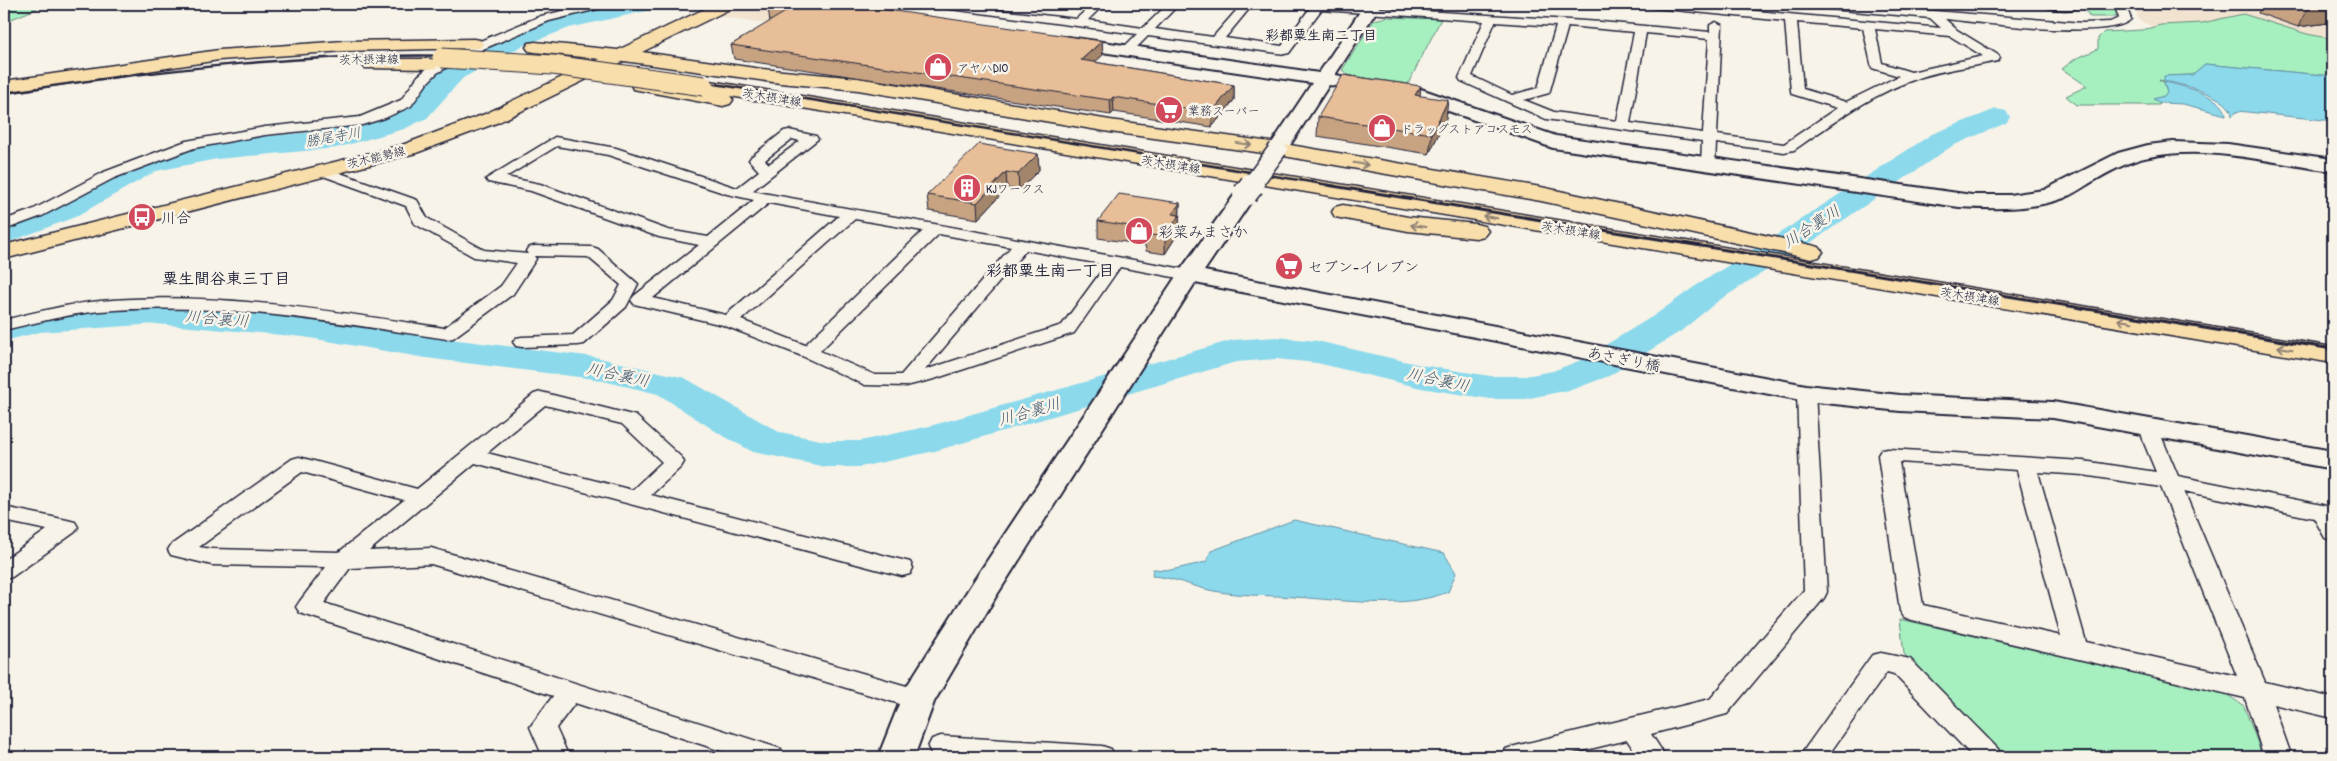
<svg xmlns="http://www.w3.org/2000/svg" width="2337" height="761" font-family="'Patrick Hand','Klee One',sans-serif">
<rect width="100%" height="100%" fill="#f7f3e8"/>
<filter id="ink" filterUnits="userSpaceOnUse"><feTurbulence type="fractalNoise" baseFrequency=".02" numOctaves="2"/><feDisplacementMap in="SourceGraphic" scale="10" xChannelSelector="R" yChannelSelector="G"/><feConvolveMatrix kernelMatrix="1 2 1 2 8 2 1 2 1" color-interpolation-filters="sRGB"/></filter>
<g filter="url(#ink)">
<g fill="#f2e3d0">
<polygon points="748,4 763,4 810,11 784,26 717,16 739,5"/>
<polygon points="2132,4 2333,4 2333,47 2177,38 2138,20 2136,10"/>
</g>
<g fill="#a6f0bf" stroke="#64897d">
<polygon points="4,4 37,4 36,9 4,22"/>
<polygon points="2081,4 2113,4 2119,11 2116,17 2090,17"/>
<polygon points="2243,14 2307,34 2333,39 2333,76 2205,64 2192,75 2165,76 2164,81 2159,80 2164,82 2167,93 2164,96 2154,99 2161,103 2159,105 2076,105 2066,96 2087,86 2062,69 2075,59 2098,49 2098,38 2104,32 2142,30 2161,25 2202,23"/>
<polygon points="1387,17 1441,19 1408,84 1350,76 1342,70 1374,20"/>
<polygon points="1900,619 2226,694 2244,706 2260,749 2258,757 2005,757 1904,654"/>
</g>
<g fill="#8cd9ec" stroke="#6290a5">
<path d="M2205 64 2333 76V121L2238 111 2232 116C2232 96 2181 84 2164 81V76L2192 75Z"/>
<path d="M2164 82C2180 85 2225 96 2226 115L2183 104 2161 103 2153 99 2164 96 2167 93Z"/>
<path d="M1294 520 1444 553 1456 573 1448 592C1401 610 1343 600 1294 597 1267 595 1240 596 1214 591 1192 587 1174 577 1152 576L1153 569 1171 570 1206 562 1211 551Z"/>
</g>
<g fill="none" stroke-linecap="round" stroke-linejoin="round">
<g fill="#8cd9ec" fill-rule="evenodd">
<polygon points="615,4 659,4 655,9 569,28 522,46 463,78 427,118 404,129 336,148 217,159 156,171 75,217 4,244 4,223 53,203 136,158 217,141 335,130 384,117 407,106 445,66 504,36 554,17"/>
<polygon points="1996,109 2006,111 2010,117 2006,123 1952,146 1813,241 1718,301 1681,331 1609,376 1574,389 1525,399 1490,399 1421,388 1317,363 1276,359 1236,362 935,451 860,467 826,467 753,452 720,434 658,394 595,379 426,358 304,337 156,324 40,332 4,341 4,319 40,310 156,302 304,315 426,336 595,357 685,378 779,432 826,441 860,441 930,426 1233,340 1276,337 1317,341 1421,365 1490,376 1525,376 1553,371 1581,360 1655,315 1694,287 1789,227 1932,134"/>
</g>
<defs>
<g id="street">
<polygon points="592,4 612,4 610,6 549,21 476,52 437,73 428,82 411,106 385,118 362,125 265,135 194,148 114,178 42,216 4,230 4,220 32,210 104,172 186,141 265,127 360,117 401,100 418,76 429,67 468,46 541,16"/>
<polygon points="873,4 886,4 871,16 863,16 861,14"/>
<path d="M947 4 1076 19 1093 4H1104L1088 20 1143 28 1168 4H1179L1155 29 1213 37 1242 4H1253L1225 38 1282 46 1313 4 1415 10 1419 4H1429L1425 11 1601 22 1710 32V25L1716 22 1722 25 1717 135 1784 144 1837 108 1792 94 1791 91 1785 21 1645 7 1640 4H1678L1941 28 1930 18 1808 7 1802 4H1846L2083 23 2110 22 2119 18 2114 4H2125L2131 19C2111 41 1978 22 1945 19L1957 30 1998 55 2000 58 1998 61C1971 67 1943 69 1916 79 1871 94 1833 123 1794 150L1784 152 1716 143 1715 165 1708 169 1701 165 1702 141 1546 119 1461 81 1459 78 1484 21 1321 10 1289 53 1285 54 1148 36 1131 53 1127 54 1121 50 1137 34 951 9 947 8ZM1495 22 1556 26 1538 88 1512 95 1472 76ZM1797 22 1863 28 1872 68 1899 76 1846 102 1803 89ZM1568 26 1634 32 1617 121 1554 112 1524 100 1549 93 1550 90ZM1875 29 1950 36 1983 56 1911 72 1882 63ZM1646 33 1709 39 1703 133 1630 123Z"/>
<path d="M2041 4H2078L2080 6C2073 12 2048 10 2041 4Z"/>
<path d="M789 130 816 136 818 139 752 191 1189 270 1195 271 1197 275 1195 279 1189 280 1120 267 1074 333 934 379 906 386 865 385 802 356 723 325 634 304 631 300 634 296 699 245 659 237 531 191 488 182 486 179 555 137 616 148 737 188 759 171 749 160 751 157 784 131ZM792 139 800 141 769 164 765 160ZM557 146 608 155 727 194 754 200 708 237 668 230 540 184 506 177ZM769 203 839 216 726 315 653 298ZM855 219 923 231 805 345 741 320ZM939 234 1011 247 901 375H875L820 351ZM1026 250 1106 265 1062 325 925 370Z"/>
<path d="M323 167 417 200 427 218 484 250 528 254 526 251 528 248 534 246 592 247 598 249 638 284 626 307 584 344 578 345 522 347 516 346 513 342 516 338 522 337 573 335 613 300 621 285 588 257 534 256 536 259 513 294 453 338 447 339C332 322 217 301 100 311 67 314 36 323 4 330V320C36 312 68 304 100 301 216 291 330 311 444 328L501 286 517 263 474 257 415 224 406 206 318 174 316 171Z"/>
<polygon points="1806,387 1813,389 1815,393 1827,592 1824,598 1727,714 1651,734 1666,757 1639,757 1627,740 1557,757 1502,757 1506,749 1515,746 1710,699 1804,590 1797,393 1799,389"/>
<path d="M541 392 636 416 681 457 684 462 681 467 651 495 902 560 910 562 913 568 910 574 902 576 475 463 369 551 431 548 917 689 926 692 930 699 926 706 917 709 431 564 350 568 324 603 772 746 781 749 785 757H740L575 703 556 728 569 757H543L530 727 553 696 300 613 296 607 300 601 326 567 212 565 171 555 168 550 171 545 292 459 299 457 417 489 534 394ZM545 405 622 424 662 462 632 490 487 453ZM302 472 404 500 339 552 212 549 199 547Z"/>
<path d="M2147 420 2154 422 2157 426 2178 476 2322 505 2330 507 2333 513V540L2325 538 2314 518 2184 491 2265 682 2333 698V718L2273 704 2290 752V757H2264L2245 698 1912 620 1904 617 1900 611 1878 455 1881 450 1888 449 2083 461 2156 472 2137 426 2140 422ZM1899 462 2017 470 2061 636 1923 605ZM2038 472 2083 475 2161 487 2237 676 2086 642Z"/>
<polygon points="4,507 67,520 75,522 78,527 75,532 12,577 4,579 4,560 47,530 4,521"/>
<polygon points="1881,653 1910,659 1998,749 2002,757 1973,757 1894,674 1887,672 1827,757 1799,757 1872,655"/>
<polygon points="941,736 1102,746 1111,749 1115,757 940,757 932,755 928,747 932,739"/>
</g>
<g id="secondary">
<path d="M1365 4H1381L1335 75 1418 88 1556 136 1972 195H2009L2044 190 2118 153 2148 145 2173 142 2228 144 2333 159V171C2273 164 2209 144 2149 157 2128 161 2109 172 2090 183 2082 188 2073 194 2064 198 2031 210 1994 209 1959 207L1553 148 1409 97 1329 85 1285 153 1278 155 1271 153 1268 149 1312 83 1068 47 1062 46 1060 42 1062 38 1068 37 1319 73Z"/>
<polygon points="1245,188 1252,190 1256,194 1204,271 1806,385 1900,395 2053,402 2333,451 2333,469 2053,418 1900,411 1806,401 1195,283 995,598 934,702 914,757 878,757 905,689 973,582 1177,275 1238,190"/>
</g>
<g id="primary">
<polygon points="715,4 736,4 734,7 642,52 762,69 858,78 1110,120 1278,143 1541,187 1811,245 1819,247 1823,252 1819,257 1811,259 1541,201 1278,155 1110,132 858,90 780,83 624,61 499,122 416,153 4,259 4,245 402,145 485,114 600,59 535,52 529,51 526,47 529,43 535,42 618,50"/>
<polygon points="474,39 480,40 483,44 480,48 344,51 219,60 4,93 4,81 219,50 344,41"/>
<polygon points="371,59 430,59 436,60 439,64 436,68 430,69 365,68 362,64 365,60"/>
<polygon points="640,79 697,90 695,86 697,82 704,80 2333,347 2333,363 730,96 733,100 730,104 723,106 633,89 631,85 633,81"/>
<polygon points="1343,205 1408,217 1476,224 1484,226 1488,231 1484,236 1476,238 1408,231 1335,217 1332,212 1335,207"/>
</g>
</defs>
<use href="#street" stroke="#22223b" stroke-width="3"/>
<use href="#secondary" stroke="#22223b" stroke-width="4"/>
<use href="#primary" stroke="#22223b" stroke-width="3"/>
<use href="#street" fill="#f7f3e8" fill-rule="evenodd"/>
<use href="#secondary" fill="#f7f3e8" fill-rule="evenodd"/>
<use href="#primary" fill="#f8deab" fill-rule="evenodd"/>
<path stroke="#22223b" stroke-width="2.5" d="M4 93C164 69 325 50 488 57 607 63 725 86 842 105 1006 132 1171 159 1335 186"/>
<polyline stroke="#22223b" stroke-width="3" points="1327,185 2333,349"/>
<defs>
<polyline id="secondary-bridge-far1" points="1251,186 1278,149"/>
<polyline id="secondary-bridge" points="1245,194 1252,185"/>
<polyline id="primary-bridge" points="442,58 553,65 704,86"/>
</defs>
<use href="#secondary-bridge-far1" stroke="#22223b" stroke-width="21" stroke-linecap="butt"/>
<use href="#secondary-bridge" stroke="#22223b" stroke-width="27" stroke-linecap="butt"/>
<use href="#primary-bridge" stroke="#22223b" stroke-width="21" stroke-linecap="butt"/>
<use href="#secondary-bridge-far1" stroke="#f7f3e8" stroke-width="18"/>
<use href="#secondary-bridge" stroke="#f7f3e8" stroke-width="24"/>
<use href="#primary-bridge" stroke="#f8deab" stroke-width="19"/>
</g>
<g fill="#c7a382" stroke="#22223b">
<polygon points="2262,4 2333,4 2333,25 2328,23 2298,27 2258,13"/>
<polygon points="768,8 1102,41 1103,55 1094,62 1234,85 1234,100 1212,127 1114,112 1111,115 734,59 731,45 770,22"/>
<polygon points="1420,96 1446,119 1429,154 1317,136 1318,117"/>
<polygon points="1038,154 1039,170 1019,190 1007,188 978,219 929,211 927,195"/>
<polygon points="1180,203 1179,232 1165,254 1146,251 1145,245 1098,238 1098,221"/>
</g>
<g fill="#a2856a" stroke="#22223b">
<polygon points="2333,4 2333,13 2328,23 2298,27 2308,7"/>
<polygon points="1102,41 1103,55 1081,75 1081,60"/>
<polygon points="1234,85 1234,100 1212,127 1212,112"/>
<polygon points="1421,86 1419,106 1415,95"/>
<polygon points="1113,97 1114,112 1111,115 1110,100"/>
<polygon points="1448,100 1446,119 1429,154 1432,134"/>
<polygon points="1038,154 1039,170 1019,190 1018,174"/>
<polygon points="1006,172 1007,188 978,219 977,203"/>
<polygon points="1180,203 1179,232 1165,254 1165,237 1172,214"/>
</g>
<g fill="#e7be97" stroke="#22223b">
<polygon points="776,4 846,4 1102,41 1081,60 1234,85 1212,112 1113,97 1110,100 731,45 787,11 768,8"/>
<polygon points="2298,4 2333,4 2308,7"/>
<polygon points="1343,75 1421,86 1415,95 1448,100 1432,134 1318,117"/>
<polygon points="979,144 1038,154 1018,174 1006,172 977,203 927,195"/>
<polygon points="1119,194 1180,203 1172,214 1179,215 1165,237 1145,234 1149,229 1098,221"/>
</g>
<defs><path id="oneway-shaft" d="M-6 0H5M1.5-3L5.5 0L1.5 3" fill="none" stroke-width="1.6" stroke-linecap="round" stroke-linejoin="round" transform="scale(1.25)"/></defs>
<g stroke="#8d8073">
<use href="#oneway-shaft" transform="translate(1244 144) rotate(7)"/>
<use href="#oneway-shaft" transform="translate(1361 164) rotate(9)"/>
<use href="#oneway-shaft" transform="translate(1490 217) rotate(-171)"/>
<use href="#oneway-shaft" transform="translate(1418 226) rotate(-172)"/>
<use href="#oneway-shaft" transform="translate(2125 321) rotate(-171)"/>
<use href="#oneway-shaft" transform="translate(2285 348) rotate(-171)"/>
</g>
</g>
<defs>
<symbol id="shop-disc" viewBox="-11 -11 22 22"><circle r="9.5" fill="#d1495b" stroke="#f7f3e8"/><path d="M-5-2.5h2.3a2.7 3.5 0 0 1 5.4 0H5L5.5 6h-11ZM-1.5-2.5h3a1.5 2.3 0 0 0-3 0Z" fill="#fff"/></symbol>
<symbol id="supermarket-disc" viewBox="-11 -11 22 22"><circle r="9.5" fill="#d1495b" stroke="#f7f3e8"/><path d="M-6-5.5h2.5l.6 2H6L4.5 2H-2.5L-4.4-4H-6ZM-1.5 3.2a1.3 1.3 0 1 0 .1 0ZM3 3.2a1.3 1.3 0 1 0 .1 0Z" fill="#fff"/></symbol>
<symbol id="building-disc" viewBox="-11 -11 22 22"><circle r="9.5" fill="#d1495b" stroke="#f7f3e8"/><path d="M-4-6H4V6H1V3H-1V6H-4ZM-2.5-4.3h1.7v1.8h-1.7ZM.8-4.3h1.7v1.8H.8ZM-2.5-1h1.7V.8h-1.7ZM.8-1h1.7V.8H.8Z" fill="#fff"/></symbol>
<symbol id="bus-disc" viewBox="-11 -11 22 22"><circle r="9.5" fill="#d1495b" stroke="#f7f3e8"/><path d="M-5-6H5V4H4V6H2V4H-2V6H-4V4H-5ZM-3.5-4V0h7V-4ZM-3.5 1.2v1.5H-2V1.2ZM2 1.2v1.5H3.5V1.2Z" fill="#fff"/></symbol>
</defs>
<g fill-rule="evenodd">
<use href="#shop-disc" x="922" y="51" width="32" height="32"/>
<use href="#supermarket-disc" x="1153" y="94" width="32" height="32"/>
<use href="#shop-disc" x="1366" y="112" width="32" height="32"/>
<use href="#building-disc" x="951" y="172" width="32" height="32"/>
<use href="#bus-disc" x="126" y="201" width="32" height="32"/>
<use href="#shop-disc" x="1123" y="215" width="32" height="32"/>
<use href="#supermarket-disc" x="1273" y="250" width="32" height="32"/>
</g>
<g text-anchor="middle" dominant-baseline="central" stroke-width="5" stroke-linejoin="round" paint-order="stroke">
<g font-size="12" fill="#22223b" stroke="#f7f3e8">
<text transform="translate(369 59) rotate(-1)">茨木摂津線</text>
<text transform="translate(772 97) rotate(9)">茨木摂津線</text>
<text transform="translate(376 157) rotate(-14)">茨木能勢線</text>
<text transform="translate(1171 164) rotate(9)">茨木摂津線</text>
<text transform="translate(1571 230) rotate(9)">茨木摂津線</text>
<text transform="translate(1970 296) rotate(9)">茨木摂津線</text>
</g>
<g font-size="12" fill="#22223b" stroke="#f7f3e8" text-anchor="start">
<text x="957" y="67">アヤハDIO</text>
<text x="1188" y="110">業務スーパー</text>
<text x="1401" y="128">ドラッグストアコスモス</text>
<text x="986" y="188">KJワークス</text>
</g>
<g font-size="14" font-weight="bold" fill="#22223b" stroke="#f7f3e8">
<text x="1321" y="34">彩都粟生南二丁目</text>
</g>
<g font-size="14" font-style="italic" fill="#425970" stroke="#f7f3e8">
<text transform="translate(333 136) rotate(-10)">勝尾寺川</text>
</g>
<g font-size="15" fill="#22223b" stroke="#f7f3e8" text-anchor="start">
<text x="161" y="217">川合</text>
<text x="1158" y="231">彩菜みまさか</text>
<text x="1308" y="266">セブン-イレブン</text>
</g>
<g font-size="15" fill="#22223b" stroke="#f7f3e8">
<text transform="translate(1624 359) rotate(11)">あさぎり橋</text>
</g>
<g font-size="16" font-style="italic" fill="#425970" stroke="#f7f3e8">
<text transform="translate(1811 226) rotate(-33)">川合裏川</text>
<text transform="translate(217 318) rotate(5)">川合裏川</text>
<text transform="translate(618 374) rotate(12)">川合裏川</text>
<text transform="translate(1438 379) rotate(12)">川合裏川</text>
<text transform="translate(1029 411) rotate(-16)">川合裏川</text>
</g>
<g font-size="16" font-weight="bold" fill="#22223b" stroke="#f7f3e8">
<text x="1050" y="270">彩都粟生南一丁目</text>
<text x="226" y="278">粟生間谷東三丁目</text>
</g>
</g>
<rect width="2337" height="761" fill="none" stroke="#f7f3e8" stroke-width="20"/>
<rect x="10" y="10" width="2317" height="741" fill="none" stroke="#22223b" stroke-width="2" filter="url(#ink)"/>
</svg>
